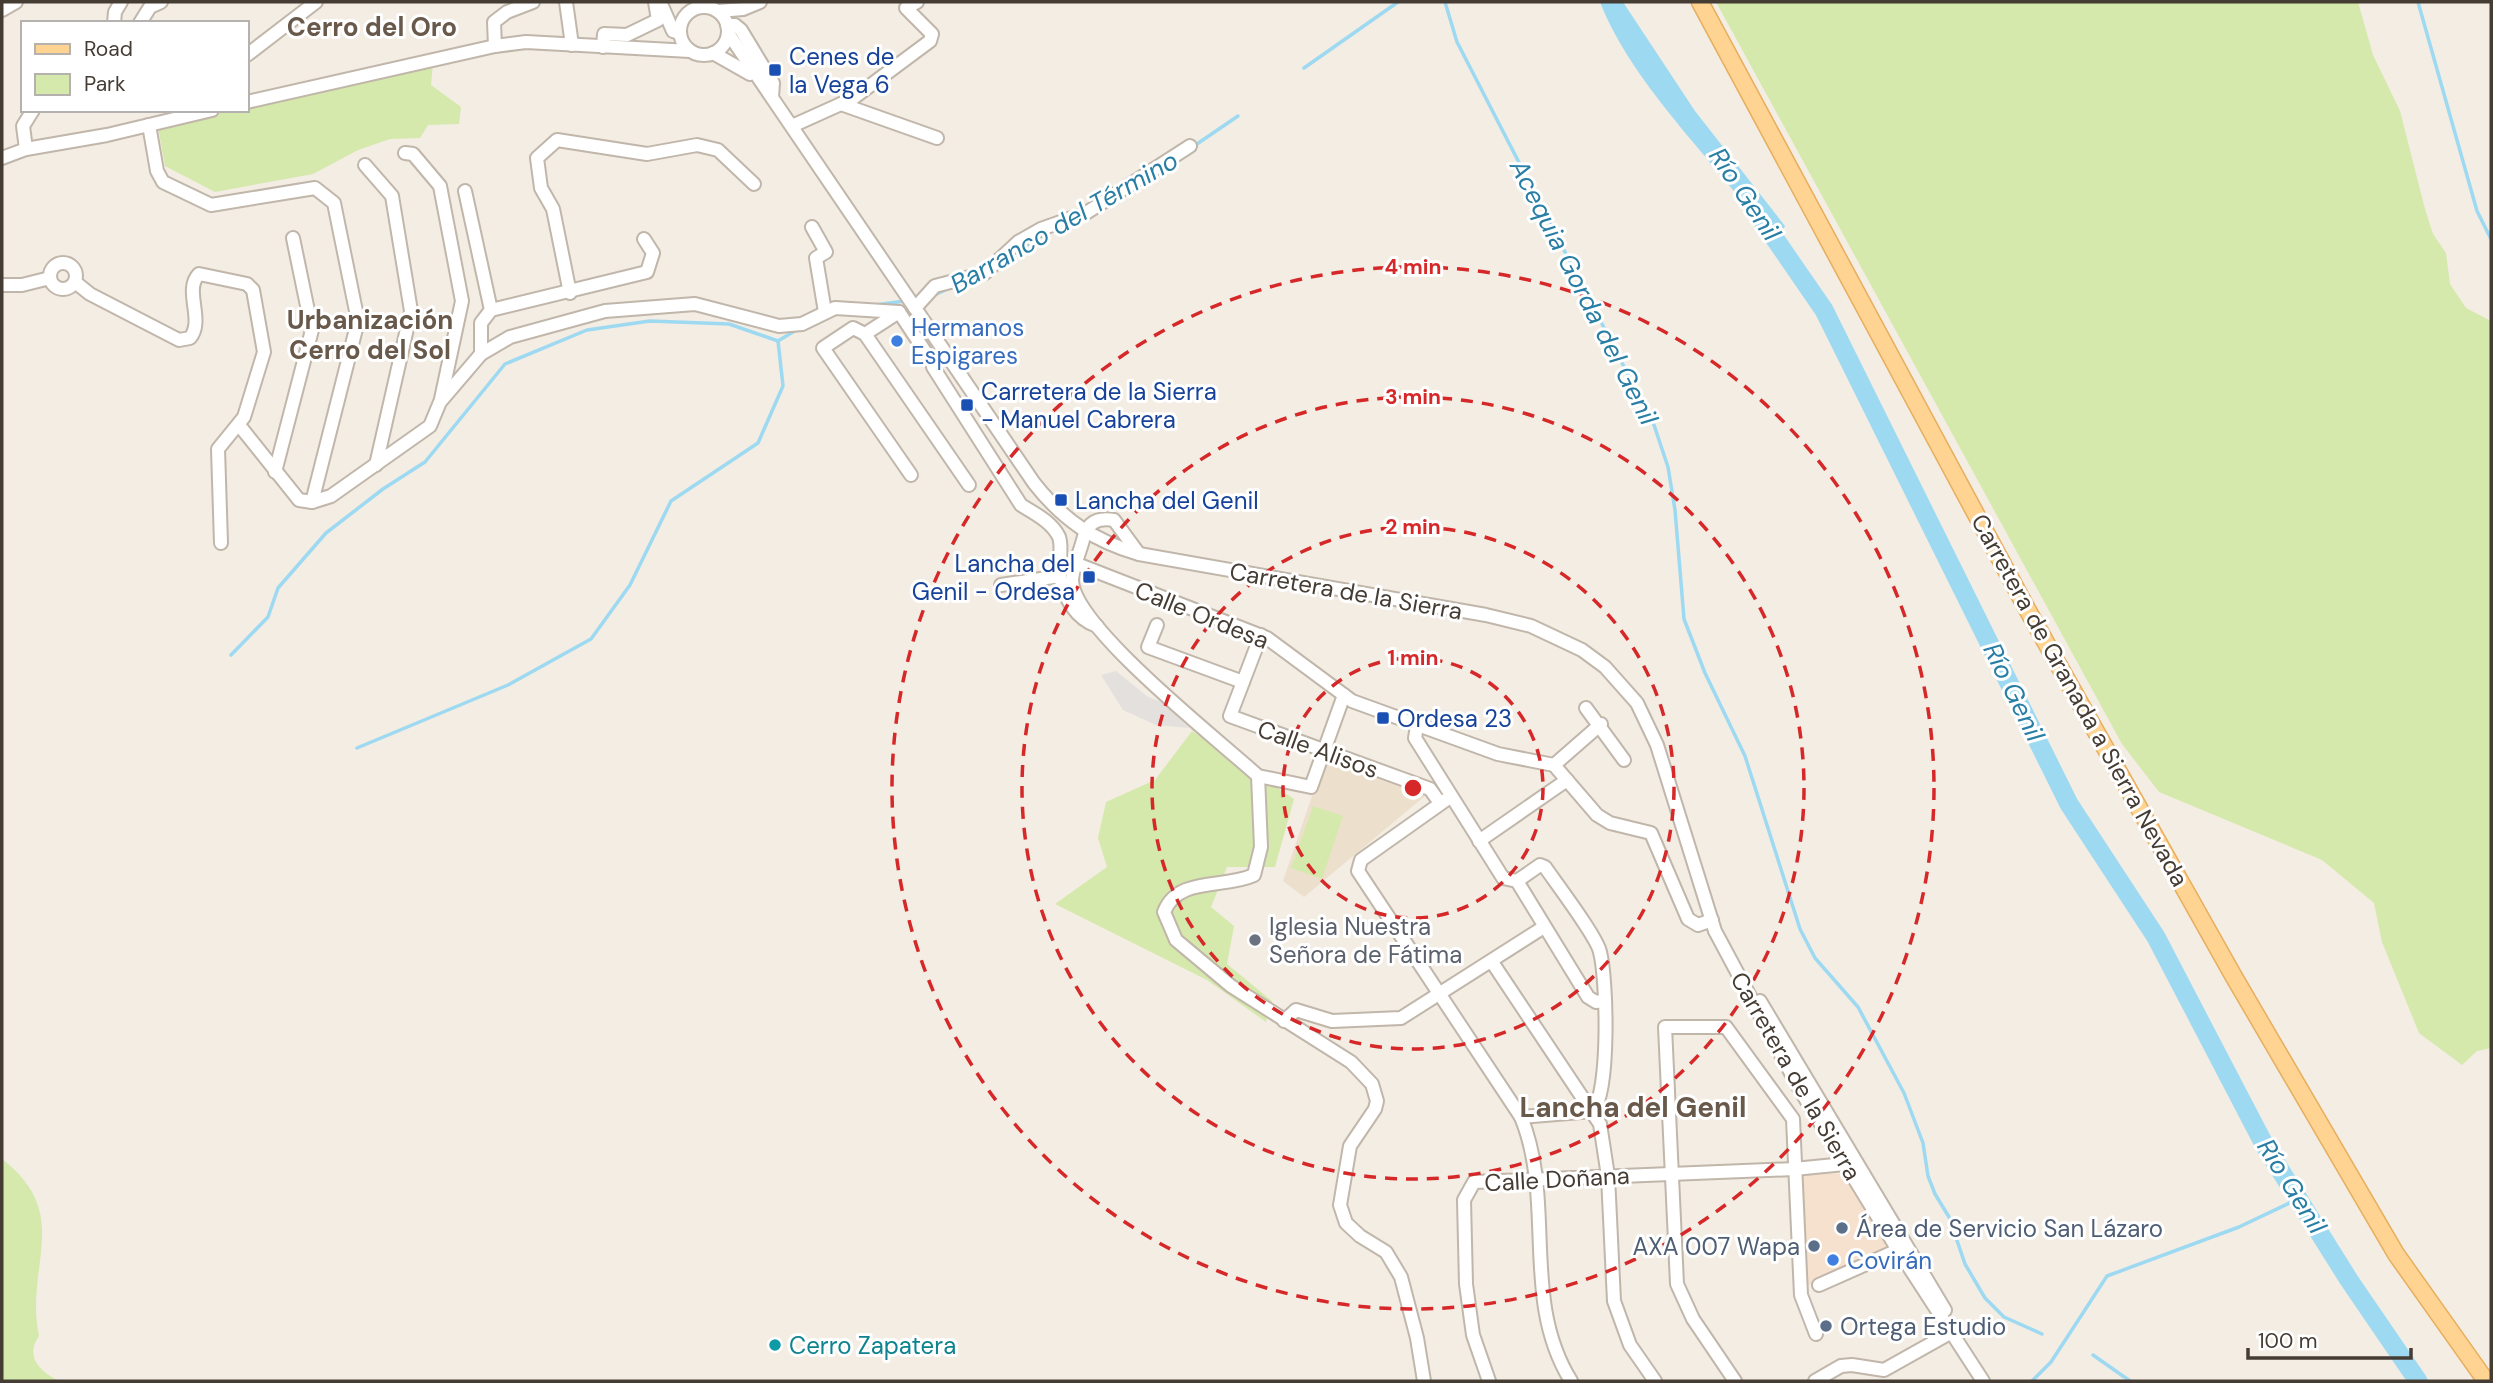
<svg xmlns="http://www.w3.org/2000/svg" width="2493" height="1383" font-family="'DM Sans',sans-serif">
<rect width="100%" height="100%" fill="#f3ede4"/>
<polygon fill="#f6e0ce" points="1847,1173 1893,1246 1806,1286 1800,1175"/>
<polygon fill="#ece0cd" points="1326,755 1423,792 1425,796 1304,897 1283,881"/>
<g fill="#d4e9ab">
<polygon points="1716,2 2358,2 2373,55 2400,111 2425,209 2433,234 2446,253 2450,284 2466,308 2491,321 2491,1048 2477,1051 2462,1065 2419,1033 2382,942 2374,903 2322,860 2159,792 2122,744"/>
<polygon points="433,63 431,85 461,107 459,124 428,125 420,138 390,139 358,150 313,174 215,192 165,166 158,127 233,110 247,110 247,107"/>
<polygon points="1192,731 1294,799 1275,867 1227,867 1211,907 1234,926 1227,964 1272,1001 1266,1022 1207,980 1055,904 1107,867 1098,838 1106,802 1155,780"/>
<polygon points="1313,806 1343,816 1322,879 1291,868"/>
<path d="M2 1159C74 1215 24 1265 39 1336 24 1357 41 1372 59 1381H2Z"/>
</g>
<polygon fill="#e3e0dd" points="1116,671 1148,697 1162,702 1189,728 1156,725 1123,710 1101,675"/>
<path fill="#9ed9f2" d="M1600 2H1623L1695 111 1785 226 1775 245C1722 167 1634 89 1600 2Z"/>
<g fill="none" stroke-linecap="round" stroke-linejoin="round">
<g stroke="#9ed9f2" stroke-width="3.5">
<polyline points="1445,2 1457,42 1654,425 1668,467 1675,510 1684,619 1705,673 1745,756 1800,929 1815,958 1858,1007 1904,1093 1923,1143 1928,1176 1935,1194 1949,1217 1965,1264 1985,1298 2004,1317 2042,1334"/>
<polyline points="2418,2 2477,211 2491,239"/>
<polyline points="1304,68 1398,2"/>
<polyline points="1194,146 1238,116"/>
<polyline points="1017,251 1049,232"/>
<polyline points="930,297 952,287"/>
<polyline points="875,305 905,301"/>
<polyline points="231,655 268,617 278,588 326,533 383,489 425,462 505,364 587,330 650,321 729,324 778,341 798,329"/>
<polyline points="357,748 508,685 591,639 630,585 671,501 758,443 783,386 778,341"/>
<polyline points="2093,1355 2130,1381"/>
<polyline points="2032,1381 2051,1362 2107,1276 2239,1227 2298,1199"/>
</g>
<polyline stroke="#9ed9f2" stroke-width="19" points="1762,220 1824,310 2069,804 2156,937 2265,1146 2349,1280 2418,1381"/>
<defs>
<g id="minor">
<polyline points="566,2 572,45"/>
<polyline points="662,6 673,31 679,33"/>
<circle cx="704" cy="31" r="24"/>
<polyline points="2,10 16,2"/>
<polyline points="718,11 743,9 760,2"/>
<polyline points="114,23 115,12 121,2"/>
<polyline points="140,23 150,7 161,2"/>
<polyline points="727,25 735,25 741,30 773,83 772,97"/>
<path d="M728 33 1034 483C1063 520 1094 541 1139 554L1486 615 1531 626 1582 650 1605 667 1637 703 1657 745 1715 931 1799 1088 1898 1250 1983 1381"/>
<polyline points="495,46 494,22 507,12 533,2"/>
<polyline points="603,47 604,34 627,35 658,20 655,2"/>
<polyline points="713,53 750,74"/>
<polyline points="247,55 316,2"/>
<polyline points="247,102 495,46 526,42 690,51"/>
<polyline points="841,104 937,138"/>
<polyline points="149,125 157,171 163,182 211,205 315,188 334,203 358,321 312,502"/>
<polyline points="792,126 852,99 930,41 932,34 906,8 917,2"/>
<polyline points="26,149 23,126 33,110"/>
<polyline points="405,153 413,154 440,186 462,301 441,399"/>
<polyline points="2,158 26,149 107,135 212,110"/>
<polyline points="365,165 392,196 411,311 376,465"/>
<polyline points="465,191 491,310"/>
<polyline points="812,227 826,252 816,258 825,312"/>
<circle cx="63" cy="276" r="13"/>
<path d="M75 282 90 294 179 340 190 338C205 320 183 290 199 274L247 284 253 290 264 352 244 417 218 449 221 543"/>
<polyline points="2,285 22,285 50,278"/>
<polyline points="570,293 553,209 541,188 537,158 557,140 647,154 697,145 718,150 754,184"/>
<polyline points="915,308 935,286 985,273 1018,242 1041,229 1086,213 1190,146"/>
<polyline points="899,312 865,334 853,328 823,348 911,475"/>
<polyline points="899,312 932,362"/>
<polyline points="865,334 969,485"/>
<polyline points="481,354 481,323 491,310 647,272 653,253 644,239"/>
<path d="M933 367 1021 505C1034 513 1052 522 1059 537 1063 548 1058 564 1060 576 1064 598 1076 619 1097 626"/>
<polyline points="239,425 299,500 312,502 331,496 430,426 440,402 481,354 510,337 605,311 695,304 779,326 802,324 835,308 899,312"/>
<polyline points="275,472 312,330 293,238"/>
<path d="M1139 554 1114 520C1097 517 1087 523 1083 540 1080 552 1072 569 1072 581 1075 628 1220 741 1258 776L1261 847 1254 875C1224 889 1178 876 1164 912L1176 940 1231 986 1351 1062 1372 1084 1377 1101 1375 1109 1350 1146 1340 1205 1346 1223 1360 1236 1386 1252 1401 1277 1417 1338 1424 1381"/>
<polyline points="1077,564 1267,638 1352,701 1498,754 1554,765 1597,815 1610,823 1651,833 1688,919 1698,925 1712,920"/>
<polyline points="1001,585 1060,576"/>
<polyline points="1157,625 1148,647 1243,682"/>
<polyline points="1261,635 1230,716 1430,789 1440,803"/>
<polyline points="1586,708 1624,760"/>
<polyline points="1417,726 1415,738 1503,878 1517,881 1588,997 1596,1002 1604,1001"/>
<polyline points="1554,765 1601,724"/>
<polyline points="1258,776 1311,787 1344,695"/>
<path d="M1450 797 1361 860 1358 871 1521 1117C1556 1202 1520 1299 1571 1381"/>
<polyline points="1479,841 1567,780"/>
<path d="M1517 881 1540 865 1545 867C1556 883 1597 937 1600 952 1607 979 1610 1091 1593 1111"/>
<polyline points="1492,962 1600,1124 1608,1176 1614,1301 1630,1345 1655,1381"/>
<polyline points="1760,1001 1945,1310"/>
<polyline points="1284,1021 1296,1010 1332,1021 1401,1018 1544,927"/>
<polyline points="1521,1117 1593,1111"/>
<polyline points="1819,1285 1898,1250"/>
<polyline points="1489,1381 1473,1335 1466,1284 1464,1200 1474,1182 1794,1169 1845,1164"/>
<polyline points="1735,1381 1693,1319 1677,1284 1665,1027 1726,1027 1793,1119 1801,1295 1816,1334"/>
<polyline points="1815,1381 1841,1366 1852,1365 1884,1370 1950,1333"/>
</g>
<polyline id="major" points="1700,2 2027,609 2234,977 2396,1254 2486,1381"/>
</defs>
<use href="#minor" stroke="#c1b6aa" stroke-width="16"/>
<use href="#major" stroke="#e7ae5e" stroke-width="19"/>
<use href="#minor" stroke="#fff" stroke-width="12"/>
<use href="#major" stroke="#ffd391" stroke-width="16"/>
</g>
<g fill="none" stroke="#d62828" stroke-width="3.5" stroke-dasharray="12 9">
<circle cx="1413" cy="788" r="130"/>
<circle cx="1413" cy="788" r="261"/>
<circle cx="1413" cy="788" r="391"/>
<circle cx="1413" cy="788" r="521"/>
</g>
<g fill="#1a4fb4" stroke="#fff" stroke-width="2.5">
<rect x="768" y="63" width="14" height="14" rx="3.5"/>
<rect x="960" y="398" width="14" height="14" rx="3.5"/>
<rect x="1054" y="493" width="14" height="14" rx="3.5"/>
<rect x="1082" y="570" width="14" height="14" rx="3.5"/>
<rect x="1376" y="711" width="14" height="14" rx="3.5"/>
</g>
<g fill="#3f7fe0" stroke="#fff" stroke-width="2.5">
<circle cx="897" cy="341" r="7"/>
<circle cx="1833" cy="1260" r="7"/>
</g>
<circle fill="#6b7280" stroke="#fff" stroke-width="2.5" cx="1255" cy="940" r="7"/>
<g fill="#5c6f8a" stroke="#fff" stroke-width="2.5">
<circle cx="1842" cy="1228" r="7"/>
<circle cx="1814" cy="1246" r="7"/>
<circle cx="1826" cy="1326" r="7"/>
</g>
<circle fill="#0f9aa8" stroke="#fff" stroke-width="2.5" cx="775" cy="1345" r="7"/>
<g text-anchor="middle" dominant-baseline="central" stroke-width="6" stroke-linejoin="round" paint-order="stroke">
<g font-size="24" fill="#164399" stroke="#fff" text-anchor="start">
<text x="789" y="56">Cenes de<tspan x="789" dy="28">la Vega 6</tspan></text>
<text x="981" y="391">Carretera de la Sierra<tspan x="981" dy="28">- Manuel Cabrera</tspan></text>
<text x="1075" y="500">Lancha del Genil</text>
<text x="1075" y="563" text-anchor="end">Lancha del<tspan x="1075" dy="28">Genil - Ordesa</tspan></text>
<text x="1397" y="718">Ordesa 23</text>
</g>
<g font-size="24" fill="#366cbe" stroke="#fff" text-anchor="start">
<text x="911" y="327">Hermanos<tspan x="911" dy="28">Espigares</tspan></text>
<text x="1847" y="1260">Covirán</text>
</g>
<g font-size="24" fill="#453c34" stroke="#fff">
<text transform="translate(1346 591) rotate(10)">Carretera de la Sierra</text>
<text transform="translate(1202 615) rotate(22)">Calle Ordesa</text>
<text transform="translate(2080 700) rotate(61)">Carretera de Granada a Sierra Nevada</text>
<text transform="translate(1318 749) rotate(20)">Calle Alisos</text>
<text transform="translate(1796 1076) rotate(60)">Carretera de la Sierra</text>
<text transform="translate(1557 1179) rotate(-3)">Calle Doñana</text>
</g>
<g font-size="24" fill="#5b616d" stroke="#fff" text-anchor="start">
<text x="1269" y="926">Iglesia Nuestra<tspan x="1269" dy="28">Señora de Fátima</tspan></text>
</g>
<g font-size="24" fill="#4e5e75" stroke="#fff" text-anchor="start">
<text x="1856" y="1228">Área de Servicio San Lázaro</text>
<text x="1800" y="1246" text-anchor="end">AXA 007 Wapa</text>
<text x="1840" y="1326">Ortega Estudio</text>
</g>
<g font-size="24" fill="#0d838f" stroke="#fff" text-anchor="start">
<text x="789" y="1345">Cerro Zapatera</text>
</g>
<g font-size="26" font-weight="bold" fill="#68594b" stroke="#fff">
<text x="372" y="27">Cerro del Oro</text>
<text x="370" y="320">Urbanización<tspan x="370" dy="30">Cerro del Sol</tspan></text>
</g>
<g font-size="26" font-style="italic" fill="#287ea4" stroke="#fff">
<text transform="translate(1745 194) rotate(56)">Río Genil</text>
<text transform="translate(1064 222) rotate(-30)">Barranco del Término</text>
<text transform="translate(1584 292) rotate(63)">Acequia Gorda del Genil</text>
<text transform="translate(2014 692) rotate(64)">Río Genil</text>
<text transform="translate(2292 1186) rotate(58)">Río Genil</text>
</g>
<g font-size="28" font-weight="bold" fill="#68594b" stroke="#fff">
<text x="1633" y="1107">Lancha del Genil</text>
</g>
</g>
<circle cx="1413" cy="788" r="10" fill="#d62828" stroke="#fff" stroke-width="3.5"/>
<g font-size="21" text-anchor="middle" font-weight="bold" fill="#d62828" stroke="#fff" stroke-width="6" stroke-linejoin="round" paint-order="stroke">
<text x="1413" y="274">4 min</text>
<text x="1413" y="404">3 min</text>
<text x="1413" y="534">2 min</text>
<text x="1413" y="665">1 min</text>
</g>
<rect width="2493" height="1383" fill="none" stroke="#453c34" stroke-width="7"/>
<rect x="21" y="21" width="228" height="91" fill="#ffffff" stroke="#b5b1ae" stroke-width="2"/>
<rect x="35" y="44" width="35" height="10" fill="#ffd391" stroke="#b5b1ae" stroke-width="2"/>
<text x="84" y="56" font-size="21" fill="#453c34">Road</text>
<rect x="35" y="74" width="35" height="21" fill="#d4e9ab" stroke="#b5b1ae" stroke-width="2"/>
<text x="84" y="91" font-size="21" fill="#453c34">Park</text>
<path d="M2248 1348v10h163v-10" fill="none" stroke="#453c34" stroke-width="3.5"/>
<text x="2258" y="1348" font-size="21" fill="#453c34" stroke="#ffffff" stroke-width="5" paint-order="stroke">100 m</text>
</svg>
